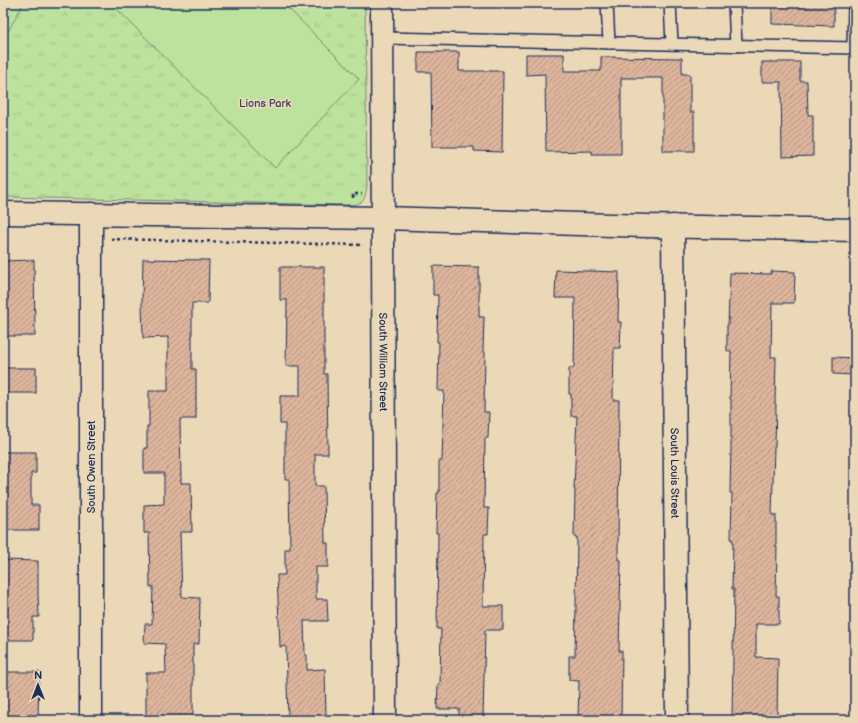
<svg xmlns="http://www.w3.org/2000/svg" width="858" height="723" font-family="'Balsamiq Sans',sans-serif">
<defs>
<pattern id="park-tufts" width="24" height="20" patternUnits="userSpaceOnUse"><rect width="24" height="20" fill="#bde29d"/><path d="M3 7l-1-3M5 7V3M7 7l1-3M15 17l-1-3M17 17v-4M19 17l1-3" fill="none" stroke="#a2c28a"/></pattern>
<pattern id="building-hatch" width="6" height="6" patternUnits="userSpaceOnUse"><rect width="6" height="6" fill="#deb59c"/><path d="M-1 1l2-2M0 6l6-6M5 7l2-2" fill="none" stroke="#b39482"/></pattern>
</defs>
<rect width="100%" height="100%" fill="#ebd8b6"/>
<filter id="ink" filterUnits="userSpaceOnUse"><feTurbulence type="fractalNoise" baseFrequency=".025" numOctaves="2"/><feDisplacementMap in="SourceGraphic" scale="8" xChannelSelector="R" yChannelSelector="G"/><feConvolveMatrix kernelMatrix="1 2 1 2 8 2 1 2 1" color-interpolation-filters="sRGB"/></filter>
<g filter="url(#ink)">
<path fill="url(#park-tufts)" stroke="#6c887e" d="M3 3H365L367 187C364 204 362 204 346 205L3 197Z"/>
<g fill="#bde29d" stroke="#6c887e">
<polygon points="3,3 24,3 8,31 3,28"/>
<polygon points="111,3 283,3 359,79 275,168"/>
</g>
<g fill="url(#building-hatch)" stroke="#1b2f5e">
<polygon points="772,3 834,3 834,26 772,24"/>
<polygon points="418,52 459,52 459,71 503,71 502,152 474,151 474,147 432,147 431,72 418,72"/>
<polygon points="526,54 564,54 564,71 601,71 601,57 682,58 682,74 690,74 690,112 694,112 694,151 663,151 663,78 621,78 621,154 592,154 592,151 546,152 545,74 526,75"/>
<polygon points="762,62 800,62 800,81 807,81 808,115 813,115 813,156 782,157 781,82 762,82"/>
<polygon points="143,259 209,260 208,303 192,303 192,369 196,369 196,419 180,419 181,483 191,483 192,532 180,532 182,597 200,598 199,644 193,644 193,720 146,720 146,673 166,673 165,644 144,643 145,624 152,624 153,586 150,587 149,533 144,533 144,505 164,504 164,473 144,473 144,448 147,448 147,426 149,426 149,391 168,391 168,337 143,338 142,302"/>
<polygon points="34,260 35,336 3,336 3,261"/>
<polygon points="433,266 479,267 479,317 484,317 483,352 485,352 484,412 489,412 488,438 485,438 484,508 489,508 488,534 484,534 483,606 503,606 503,630 485,630 483,720 459,720 459,709 437,709 438,684 440,684 441,629 437,629 438,533 436,533 437,493 439,493 439,461 442,461 444,391 438,391 439,342 437,342 438,295 433,295"/>
<polygon points="280,267 324,267 324,374 327,374 328,454 315,454 315,486 324,486 325,543 328,543 328,567 316,567 316,599 327,599 328,621 304,621 305,655 307,655 307,670 325,669 326,720 288,720 286,646 280,647 277,575 285,575 285,549 290,549 289,479 285,479 285,424 280,424 280,396 300,396 300,366 286,366 287,300 280,300"/>
<polygon points="556,270 619,272 618,322 621,322 620,348 614,348 613,400 619,400 618,560 621,560 619,651 622,651 621,720 578,720 579,681 569,680 569,656 575,656 576,605 577,537 574,537 575,489 574,489 577,416 571,416 571,394 569,394 569,368 574,368 575,298 555,298"/>
<polygon points="771,271 795,272 794,303 772,303 771,357 776,357 775,404 776,404 775,447 774,447 772,515 776,515 776,547 777,547 776,596 779,596 779,624 756,624 756,657 778,658 777,720 732,720 734,589 732,589 733,540 731,540 732,493 730,493 731,446 731,399 730,399 731,351 727,351 727,325 728,325 730,273 771,274"/>
<polygon points="833,357 855,358 855,375 833,374"/>
<rect x="3" y="368" width="33" height="25"/>
<polygon points="3,452 36,452 36,473 31,473 31,505 39,505 39,530 3,530"/>
<polygon points="3,560 38,561 38,594 39,617 33,617 33,640 3,640"/>
<polygon points="3,672 39,672 38,720 3,720"/>
</g>
<g fill="none" stroke-linecap="round" stroke-linejoin="round">
<defs>
<g id="service">
<polyline points="607,3 609,43"/>
<polyline points="670,3 672,44"/>
<polyline points="734,3 736,46"/>
<polyline points="382,38 855,48"/>
<polyline points="853,48 854,3"/>
</g>
<g id="minor">
<path id="s1" d="M382 3 385 720"/>
<polyline points="3,213 383,218 647,226 855,230"/>
<polyline points="91,214 91,720"/>
<path id="s2" d="M673 226 677 720"/>
</g>
</defs>
<use href="#service" stroke="#1b2f5e" stroke-width="14"/>
<use href="#minor" stroke="#1b2f5e" stroke-width="25"/>
<g stroke="#1b2f5e" stroke-width="2.5" stroke-dasharray="3 3" stroke-linecap="butt">
<polyline points="353,198 353,194 362,194"/>
<polyline points="111,239 363,245"/>
</g>
<use href="#service" stroke="#ebd8b6" stroke-width="11"/>
<use href="#minor" stroke="#ebd8b6" stroke-width="22"/>
</g>
</g>
<g text-anchor="middle" dominant-baseline="central" stroke-width="3.5" stroke-linejoin="round" paint-order="stroke">
<g font-size="11" fill="#2b4164" stroke="#ebd8b6">
<text x="265" y="103">Lions Park</text>
</g>
<g font-size="11" fill="#1b2f5e" stroke="#ebd8b6">
<text stroke="none"><textPath href="#s1" startOffset="359">South William Street</textPath></text>
<text transform="translate(91 467) rotate(-90)">South Owen Street</text>
<text stroke="none"><textPath href="#s2" startOffset="247">South Louis Street</textPath></text>
</g>
</g>
<rect width="858" height="723" fill="none" stroke="#ebd8b6" stroke-width="16"/>
<rect x="8" y="8" width="842" height="707" fill="none" stroke="#1b2f5e" stroke-width="1.5" filter="url(#ink)"/>
<g transform="translate(38 685)" stroke="#ebd8b6" stroke-width="3" paint-order="stroke">
<path d="M0-3L7 15L0 10L-7 15Z" fill="#1b2f5e"/>
<text y="-6" font-size="11" font-weight="bold" text-anchor="middle" fill="#1b2f5e">N</text>
</g>
</svg>
